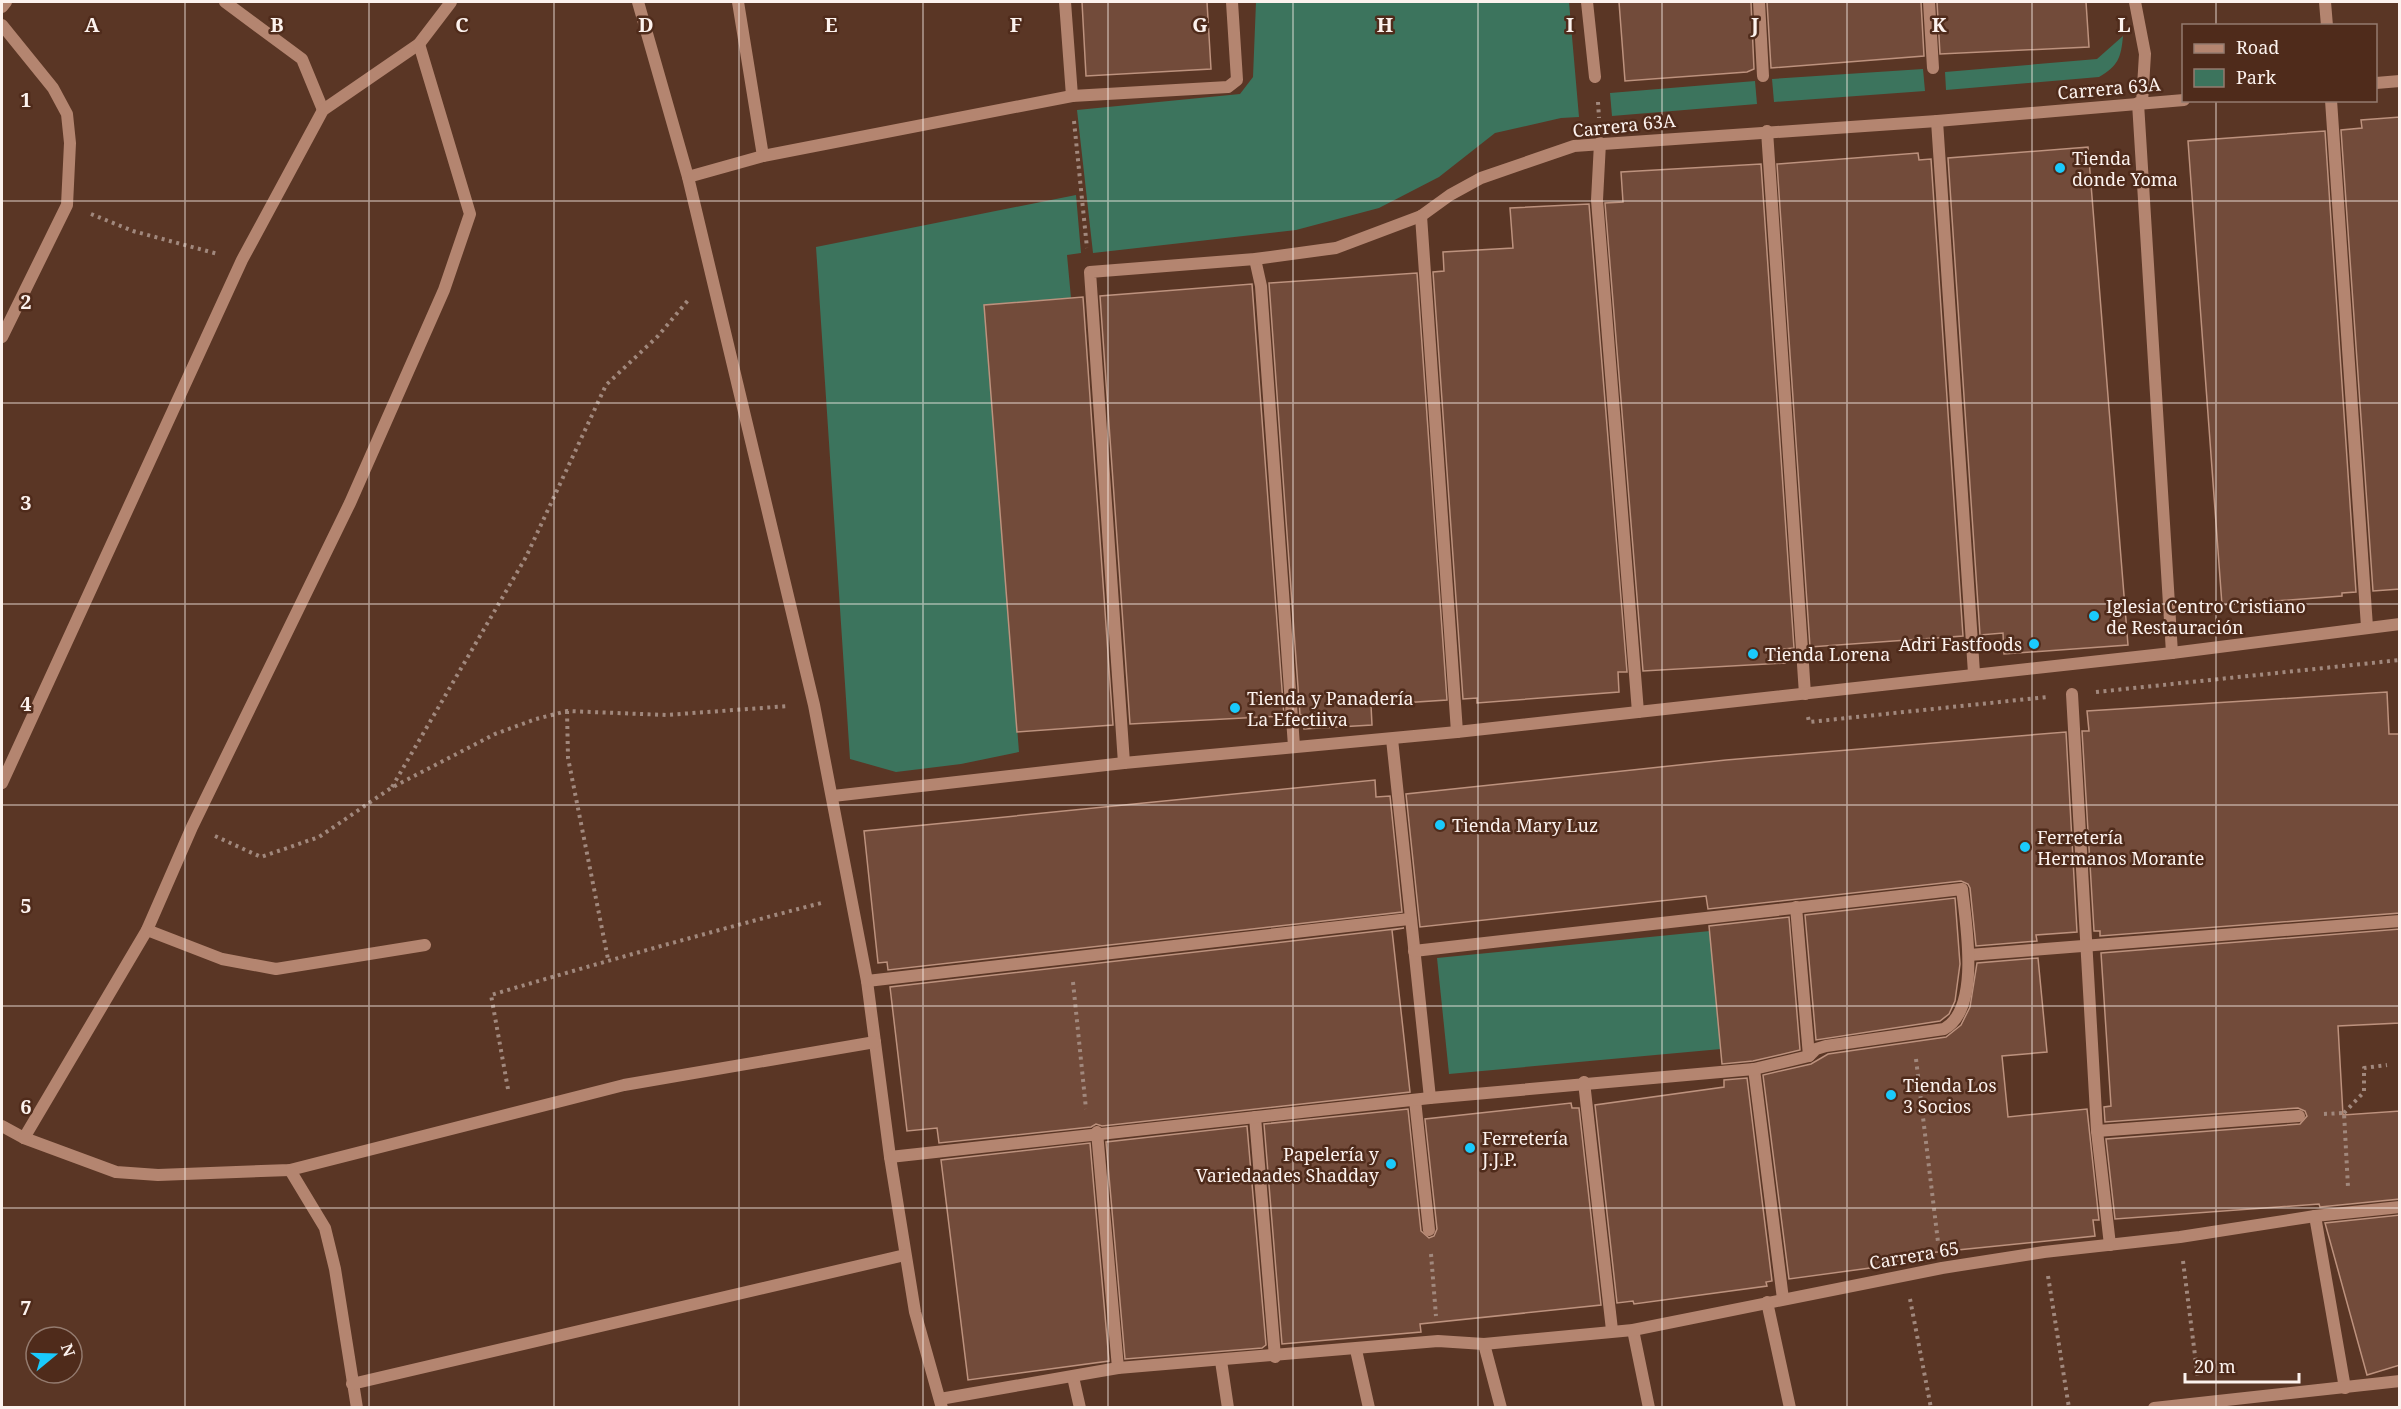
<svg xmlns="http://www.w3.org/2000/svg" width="2401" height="1409" font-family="'Noto Serif',serif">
<rect width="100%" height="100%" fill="#5a3625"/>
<g fill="#3c745d">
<polygon points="1256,2 1569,2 1579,117 1561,118 1495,133 1439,177 1379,208 1296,230 1093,253 1077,110 1240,94 1253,77"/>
<path d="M2123 36C2121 58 2118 66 2099 77L1946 90 1945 72 2097 59Z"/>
<polygon points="1923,69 1925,91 1774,102 1772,79"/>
<polygon points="1755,81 1757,104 1612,116 1610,93"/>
<polygon points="1076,195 1081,253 1067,255 1071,298 984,305 1019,752 961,764 896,772 850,759 816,247"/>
<polygon points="1710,931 1721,1049 1449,1074 1437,958"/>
</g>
<g fill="#724b3a" stroke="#bd927e" stroke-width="1.5">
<polygon points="1082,2 1207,2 1211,69 1086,76"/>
<polygon points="1619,2 1751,2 1754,69 1747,72 1625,81"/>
<polygon points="1767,2 1921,2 1924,56 1771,68"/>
<polygon points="1937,2 2086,2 2089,47 1940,54"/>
<polygon points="2400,117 2400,589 2373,591 2341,130 2362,128 2361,120"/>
<polygon points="2325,131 2356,592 2342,593 2342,596 2222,605 2188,141"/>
<polygon points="2088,147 2128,645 2004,654 2003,633 1980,635 1948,158"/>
<polygon points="1918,153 1919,160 1931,159 1963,636 1810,647 1777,164"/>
<polygon points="1761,164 1794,648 1784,649 1785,663 1643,671 1605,203 1623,202 1621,172"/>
<polygon points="1589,204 1627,672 1618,672 1619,692 1477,703 1477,698 1463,699 1433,272 1444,271 1443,252 1513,248 1510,208"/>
<polygon points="1417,273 1447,700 1371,705 1372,725 1304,729 1303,715 1300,715 1269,283"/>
<polygon points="1252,284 1284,716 1130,724 1100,296"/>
<polygon points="1083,297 1113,725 1017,732 984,305"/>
<polygon points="2387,692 2389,734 2400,734 2400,913 2100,936 2100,931 2094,931 2082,731 2089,731 2087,711"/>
<polygon points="2066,732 2077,932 2036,935 2037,941 1976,946 1970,888 1968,884 1961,881 1708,909 1706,896 1420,927 1406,794 1726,760"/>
<polygon points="1375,780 1376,797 1390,796 1402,912 888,970 887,962 878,963 864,831"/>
<polygon points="1955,898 1960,964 1955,1001 1949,1014 1940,1021 1816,1040 1805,915"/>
<polygon points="1789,917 1800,1050 1753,1061 1722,1064 1709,926"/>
<polygon points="1404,928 1392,930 1410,1092 1102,1126 1096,1124 1091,1127 939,1143 937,1128 907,1131 890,987"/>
<polygon points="2400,929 2400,1023 2338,1026 2343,1115 2400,1111 2400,1199 2320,1207 2319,1204 2115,1219 2106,1139 2300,1124 2307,1116 2305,1111 2298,1108 2105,1122 2104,1107 2111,1106 2101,953"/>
<polygon points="2038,958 2047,1052 2002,1056 2008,1117 2087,1109 2099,1220 2093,1220 2095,1236 1928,1253 1929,1260 1789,1279 1763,1075 1811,1064 1828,1054 1946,1037 1961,1025 1970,1007 1977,963"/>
<polygon points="1747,1078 1772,1281 1766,1282 1767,1286 1634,1304 1633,1301 1617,1303 1595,1105 1724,1087 1724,1080"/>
<polygon points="1571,1103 1572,1108 1579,1108 1601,1305 1420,1324 1421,1332 1282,1344 1264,1124 1408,1109 1421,1231 1429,1238 1434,1236 1437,1229 1425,1119"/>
<polygon points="1247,1126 1266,1345 1262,1348 1125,1359 1106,1142"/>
<polygon points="1090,1143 1109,1361 968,1380 941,1160"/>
<polygon points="2400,1215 2400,1365 2367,1375 2325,1223"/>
</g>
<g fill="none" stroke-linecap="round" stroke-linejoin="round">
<g stroke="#a1887d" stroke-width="4" stroke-dasharray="3 4.5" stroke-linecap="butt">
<polyline points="1598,102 1599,118"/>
<polyline points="1074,121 1087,248"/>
<polyline points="91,214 133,231 218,254"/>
<polyline points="2096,692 2400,660"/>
<polyline points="567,711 568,758 608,959"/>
<polyline points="1808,717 1809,722 2047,697"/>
<polyline points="392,787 526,557 606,385 658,336 690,298"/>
<polyline points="215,836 261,857 319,837 391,788 495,734 536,719 567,711 666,715 789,706"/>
<polyline points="1073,982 1086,1109"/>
<polyline points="1916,1059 1938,1242"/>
<path d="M508 1089 491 995C602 962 713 931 825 902"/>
<polyline points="2344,1113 2364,1092 2364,1068 2387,1065"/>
<polyline points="2324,1114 2344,1113 2348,1187"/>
<polyline points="1431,1254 1436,1316"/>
<polyline points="2183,1261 2198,1379"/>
<polyline points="2048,1276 2069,1408"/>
<polyline points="1910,1299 1931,1408"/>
</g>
<g stroke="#b48570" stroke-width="12">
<polyline points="225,2 302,59 323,110"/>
<polyline points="638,2 688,177 814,705 867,981 890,1157 915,1312 942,1408"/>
<polyline points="738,2 763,156"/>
<polyline points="1065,2 1072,96"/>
<polyline points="1587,2 1595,77"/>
<polyline points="1759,2 1763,76"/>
<polyline points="1929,2 1933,68"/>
<polyline points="2135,2 2145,54 2142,103"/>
<polyline points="2325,2 2327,26"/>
<polyline points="2,7 6,2"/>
<polyline points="2,25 53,88 67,114 70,143 67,205 2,337"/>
<polyline points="2376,83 2400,81"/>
<polyline points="2331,100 2367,627"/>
<polyline points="2138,103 2172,653"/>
<polyline points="1937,121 1974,673"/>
<polyline points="1767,131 1805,694"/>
<polyline points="1600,143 1597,200 1638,712"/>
<polyline points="688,177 763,156 1072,96 1228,87 1237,80 1232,2"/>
<polyline points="1421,216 1457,732"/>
<polyline points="1255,259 1261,286 1294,746"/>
<polyline points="2072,694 2097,1131 2110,1245"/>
<polyline points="1392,739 1430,1098"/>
<polyline points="1124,763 1090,272 1255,259 1336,248 1421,216 1450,195 1481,178 1574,146 1937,121 2184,100"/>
<polyline points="2,783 242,260 323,110 419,44 451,2"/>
<polyline points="833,796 1124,763 1457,732 2172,653 2400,624"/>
<polyline points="1796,907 1809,1056"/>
<polyline points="147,930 222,959 276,969 425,945"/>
<polyline points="1969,955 2400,921"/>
<polyline points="867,981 1409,919"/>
<polyline points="1754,1069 1783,1299"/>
<polyline points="1584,1082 1612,1330"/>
<polyline points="1415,1100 1429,1230"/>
<polyline points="1255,1117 1275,1357"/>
<polyline points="2,1126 24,1138 116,1172 158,1175 290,1170 624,1085 875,1042"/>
<polyline points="2097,1131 2299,1116"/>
<polyline points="1097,1132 1118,1368"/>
<polyline points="24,1138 147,930 192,827 350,503 444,290 470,214 419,44"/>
<path d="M890 1157 1430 1098 1754 1069 1809 1056 1816 1049 1826 1046 1944 1029C1981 1009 1966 924 1962 889L1414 951"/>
<polyline points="290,1170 325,1228 335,1269 357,1408"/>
<polyline points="2315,1216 2345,1388"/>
<polyline points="1767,1302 1790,1408"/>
<polyline points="1633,1330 1649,1408"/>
<polyline points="1484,1344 1501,1408"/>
<polyline points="1356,1350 1369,1408"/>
<polyline points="1221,1361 1228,1408"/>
<polyline points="1073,1377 1080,1408"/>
<polyline points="352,1384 905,1255"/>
<polyline points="940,1399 1118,1368 1438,1341 1484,1344 1633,1330 1942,1268 2044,1252 2180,1237 2315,1216 2400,1207"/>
<polyline points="2154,1408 2400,1381"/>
</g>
</g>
<path fill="none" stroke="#fcf2ee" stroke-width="1.5" stroke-opacity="0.55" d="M185 2V1408M369 2V1408M554 2V1408M739 2V1408M923 2V1408M1108 2V1408M1293 2V1408M1478 2V1408M1662 2V1408M1847 2V1408M2032 2V1408M2216 2V26M2216 100V1408M2 201H2400M2 403H2400M2 604H2400M2 805H2400M2 1006H2400M2 1208H2400"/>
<g fill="#1acafc" stroke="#4f2b1b" stroke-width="2">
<circle cx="2060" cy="168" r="6"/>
<circle cx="2094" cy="616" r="6"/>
<circle cx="2034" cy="644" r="6"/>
<circle cx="1753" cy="654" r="6"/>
<circle cx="1235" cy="708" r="6"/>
<circle cx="1440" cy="825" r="6"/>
<circle cx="2025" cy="847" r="6"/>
<circle cx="1891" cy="1095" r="6"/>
<circle cx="1470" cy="1148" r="6"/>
<circle cx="1391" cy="1164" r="6"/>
</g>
<g text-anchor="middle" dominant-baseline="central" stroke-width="5" stroke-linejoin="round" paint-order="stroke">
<g font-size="18" fill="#fcf2ee" stroke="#4f2b1b">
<text transform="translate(2109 88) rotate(-5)">Carrera 63A</text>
<text transform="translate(1624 125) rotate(-6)">Carrera 63A</text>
<text transform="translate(1914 1255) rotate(-10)">Carrera 65</text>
</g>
<g font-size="18" fill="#fcf2ee" stroke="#4f2b1b" text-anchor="start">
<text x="2072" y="158">Tienda<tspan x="2072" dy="21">donde Yoma</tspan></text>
<text x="2106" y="606">Iglesia Centro Cristiano<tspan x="2106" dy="21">de Restauración</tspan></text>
<text x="2022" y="644" text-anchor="end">Adri Fastfoods</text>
<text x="1765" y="654">Tienda Lorena</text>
<text x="1247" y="698">Tienda y Panadería<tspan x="1247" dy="21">La Efectiiva</tspan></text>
<text x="1452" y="825">Tienda Mary Luz</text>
<text x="2037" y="837">Ferretería<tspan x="2037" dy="21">Hermanos Morante</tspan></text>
<text x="1903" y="1085">Tienda Los<tspan x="1903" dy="21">3 Socios</tspan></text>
<text x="1482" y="1138">Ferretería<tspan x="1482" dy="21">J.J.P.</tspan></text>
<text x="1379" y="1154" text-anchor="end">Papelería y<tspan x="1379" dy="21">Variedaades Shadday</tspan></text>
</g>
</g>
<g font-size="20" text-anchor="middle" font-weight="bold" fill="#fcf2ee" stroke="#4f2b1b" stroke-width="5" stroke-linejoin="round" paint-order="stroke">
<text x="92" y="32">A</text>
<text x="277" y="32">B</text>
<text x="462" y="32">C</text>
<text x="646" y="32">D</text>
<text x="831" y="32">E</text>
<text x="1016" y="32">F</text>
<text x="1200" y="32">G</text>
<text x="1385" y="32">H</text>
<text x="1570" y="32">I</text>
<text x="1755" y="32">J</text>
<text x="1939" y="32">K</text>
<text x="2124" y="32">L</text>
<text x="26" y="107">1</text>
<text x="26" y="309">2</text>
<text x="26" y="510">3</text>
<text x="26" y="711">4</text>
<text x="26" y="913">5</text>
<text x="26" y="1114">6</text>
<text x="26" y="1315">7</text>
</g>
<rect width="2401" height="1409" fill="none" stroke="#fcf2ee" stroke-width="6"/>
<rect x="2182" y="24" width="195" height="78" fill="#4f2b1b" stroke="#947b6f" stroke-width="1.5"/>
<rect x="2194" y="44" width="30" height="9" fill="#b48570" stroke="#947b6f" stroke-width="1.5"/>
<text x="2236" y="54" font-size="18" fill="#fcf2ee">Road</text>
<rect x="2194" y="69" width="30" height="18" fill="#3c745d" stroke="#947b6f" stroke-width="1.5"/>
<text x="2236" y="84" font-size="18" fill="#fcf2ee">Park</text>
<g transform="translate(54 1355) rotate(71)"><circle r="28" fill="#4f2b1b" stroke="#947b6f" stroke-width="1.5"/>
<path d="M0-4.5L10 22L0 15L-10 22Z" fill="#1acafc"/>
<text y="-9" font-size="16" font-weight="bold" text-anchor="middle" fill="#fcf2ee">N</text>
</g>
<path d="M2185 1373v9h114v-9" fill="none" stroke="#fcf2ee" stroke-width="3"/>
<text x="2194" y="1373" font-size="18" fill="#fcf2ee" stroke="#4f2b1b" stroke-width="4.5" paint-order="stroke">20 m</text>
</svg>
